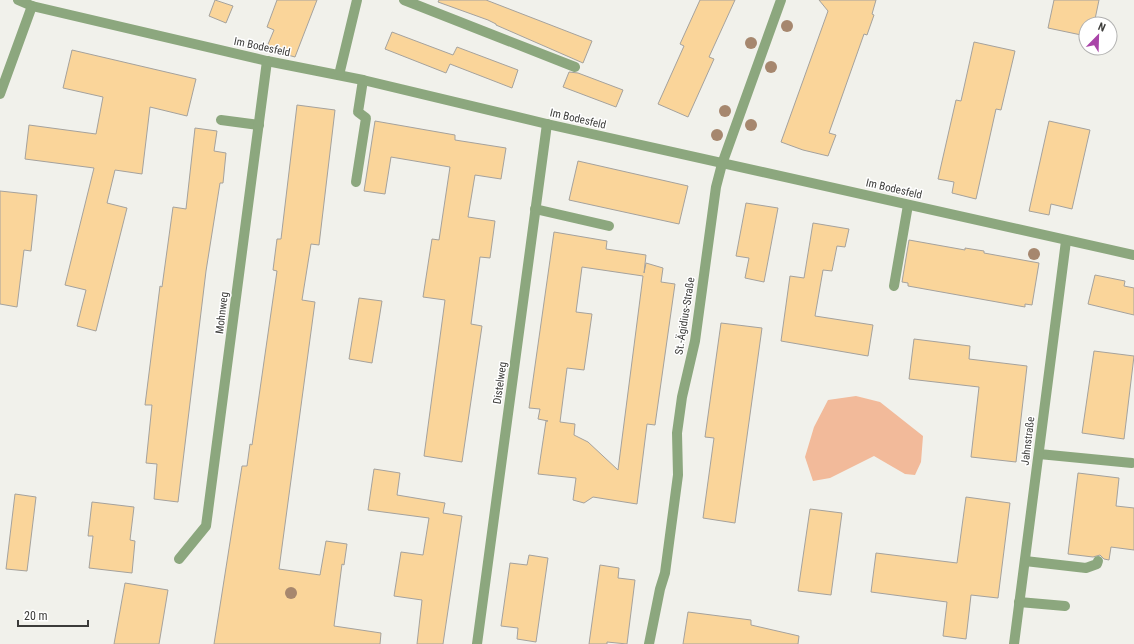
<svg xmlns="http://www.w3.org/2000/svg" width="1134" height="644" font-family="'Roboto Condensed',sans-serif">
<rect width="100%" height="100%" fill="#f1f1eb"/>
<polygon fill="#f2ba9a" points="856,396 880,402 923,436 921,462 915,475 905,474 874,456 830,478 813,481 805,457 814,427 828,400"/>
<g fill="#fad59a" stroke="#a5a29d" fill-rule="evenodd">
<polygon points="215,0 233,6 226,23 209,16"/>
<polygon points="277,0 317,0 295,57 266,49 274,30 267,27"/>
<polygon points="439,0 486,0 592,41 583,63 496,25 496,24 488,20 438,2"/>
<polygon points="700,0 735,0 709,57 714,59 688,117 658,104 684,46 680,44"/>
<polygon points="819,0 876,0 872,14 874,15 867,35 864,34 829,133 836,135 828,156 803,150 781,142 828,11"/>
<polygon points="1054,0 1099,0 1094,24 1086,24 1086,36 1048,28"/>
<polygon points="392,32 453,55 457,47 518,70 512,88 450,64 446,73 385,49"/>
<polygon points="974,42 1015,51 1001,110 996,109 976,199 952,193 954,182 938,179 956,100 961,101"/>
<polygon points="72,50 196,79 187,116 150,107 142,174 115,170 107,203 127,208 96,331 77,326 86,290 65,285 94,168 25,159 29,125 96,134 103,97 63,88"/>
<polygon points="569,72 578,73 623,90 616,107 563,87"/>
<polygon points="297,105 335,110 319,245 311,244 302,300 315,302 279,569 320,575 326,541 347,544 344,565 342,564 334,626 381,633 380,644 214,644 242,466 247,466 250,444 252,445 277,271 273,270 277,239 281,239"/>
<polygon points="375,121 455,135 455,140 506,148 501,179 475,175 468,217 495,221 490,258 480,257 471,324 482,326 462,462 424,456 445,300 423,297 432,239 439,240 450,167 391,157 385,194 364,191"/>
<polygon points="1049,121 1090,130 1072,209 1051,204 1049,215 1029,211"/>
<polygon points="195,128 217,131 214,151 226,153 223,183 220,183 206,271 178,502 154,499 157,464 146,463 152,405 145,405 160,286 162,287 173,207 186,209"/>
<polygon points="578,161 688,186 679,224 569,200"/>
<polygon points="0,191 37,195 31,251 24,250 17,307 0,304"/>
<polygon points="746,203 778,208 764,282 745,278 749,258 736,256"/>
<polygon points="813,223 849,229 845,247 837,246 832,271 823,270 815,316 873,325 868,356 781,341 790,276 804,278"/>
<path d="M554 232 607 241 606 249 646 255 644 273 646 263 663 268 661 282 675 284 655 425 647 424 637 504 593 497 584 503 573 500 576 478 538 474 546 421H548L538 419 540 409 529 408ZM582 267 643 276 618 470 588 442 574 435 575 424 560 422 567 368 584 370 592 314 576 312Z"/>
<polygon points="909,240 965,250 965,248 984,251 984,253 1039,263 1032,305 1025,304 1025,307 908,286 908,283 902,282"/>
<polygon points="1095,275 1125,281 1124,286 1134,288 1134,315 1088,304"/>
<polygon points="359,298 382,301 372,363 349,359"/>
<polygon points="721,323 762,328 735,523 703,518 714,438 705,437"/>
<polygon points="914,339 970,346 969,359 1027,366 1016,462 971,457 979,387 909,379"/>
<polygon points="1094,351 1134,356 1124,439 1082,433"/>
<polygon points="374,469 400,473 397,495 445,503 443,513 462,516 443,644 417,644 422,600 394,596 401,552 423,555 429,518 368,510"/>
<polygon points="1078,473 1119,478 1116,506 1134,508 1134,550 1111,547 1109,560 1104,559 1100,555 1093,557 1068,554"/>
<polygon points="15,494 36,497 27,571 6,569"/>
<polygon points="966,497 1010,503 998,598 971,595 966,639 943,636 947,602 871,592 876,553 957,563"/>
<polygon points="92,502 134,507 130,540 135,541 132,573 89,568 93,536 88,536"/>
<polygon points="810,509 842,513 831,595 798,591"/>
<polygon points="529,555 548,558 536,642 517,639 518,628 501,626 510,563 527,565"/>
<polygon points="600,565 619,568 618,578 635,580 627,644 607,642 607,644 589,644"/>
<polygon points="125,583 168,590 159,644 114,644"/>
<polygon points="688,612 751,620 751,625 799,636 798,644 683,644"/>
</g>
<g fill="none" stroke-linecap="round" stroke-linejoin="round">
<g stroke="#8ca77e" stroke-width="10">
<polyline points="404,0 575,67"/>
<polyline points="221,120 259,125"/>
<polyline points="356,182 366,118 358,112 363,80"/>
<polyline points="535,209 609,226"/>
<polyline points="894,286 908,205"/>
<polyline points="1039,454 1132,463"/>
<polyline points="1025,561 1086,568 1097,564 1098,561"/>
<polyline points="1019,602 1065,606"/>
</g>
<g stroke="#8ca77e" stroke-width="10">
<polyline points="18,0 32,6 267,61 363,80 547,124 1134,255"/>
<polyline points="339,75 357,0"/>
<polyline points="0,94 32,6"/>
<polyline points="179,559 206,526 208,511 267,61"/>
<polyline points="477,644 547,124"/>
<polyline points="649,644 660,589 665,573 678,475 677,433 682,397 695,341 716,187 722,164 781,0"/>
<polyline points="1014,644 1066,241"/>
</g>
</g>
<g fill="#a6876e">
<circle cx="787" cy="26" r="6"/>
<circle cx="751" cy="43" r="6"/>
<circle cx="771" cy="67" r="6"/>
<circle cx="725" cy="111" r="6"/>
<circle cx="751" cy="125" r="6"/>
<circle cx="717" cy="135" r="6"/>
<circle cx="1034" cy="254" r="6"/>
<circle cx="291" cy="593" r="6"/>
</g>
<g text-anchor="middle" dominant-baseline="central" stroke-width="3" stroke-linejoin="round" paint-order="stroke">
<g font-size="11" fill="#3c3c3a" stroke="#fff">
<text transform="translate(262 47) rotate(12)">Im Bodesfeld</text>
<text transform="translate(578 119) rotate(13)">Im Bodesfeld</text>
<text transform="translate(894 189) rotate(13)">Im Bodesfeld</text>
<text transform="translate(222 313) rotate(-83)">Mohnweg</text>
<text transform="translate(685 316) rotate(-81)">St.-Ägidius-Straße</text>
<text transform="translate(500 383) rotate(-82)">Distelweg</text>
<text transform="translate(1028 441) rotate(-83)">Jahnstraße</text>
</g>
</g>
<g transform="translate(1098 36) rotate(23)"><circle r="19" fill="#ffffff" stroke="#b1b1b0"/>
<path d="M0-3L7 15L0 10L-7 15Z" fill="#a944a8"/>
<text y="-6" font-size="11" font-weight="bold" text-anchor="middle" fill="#3c3c3a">N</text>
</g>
<path d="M18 620v6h70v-6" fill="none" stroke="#3c3c3a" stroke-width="2"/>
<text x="24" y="620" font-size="12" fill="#3c3c3a" stroke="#ffffff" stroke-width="3" paint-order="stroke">20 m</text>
</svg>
